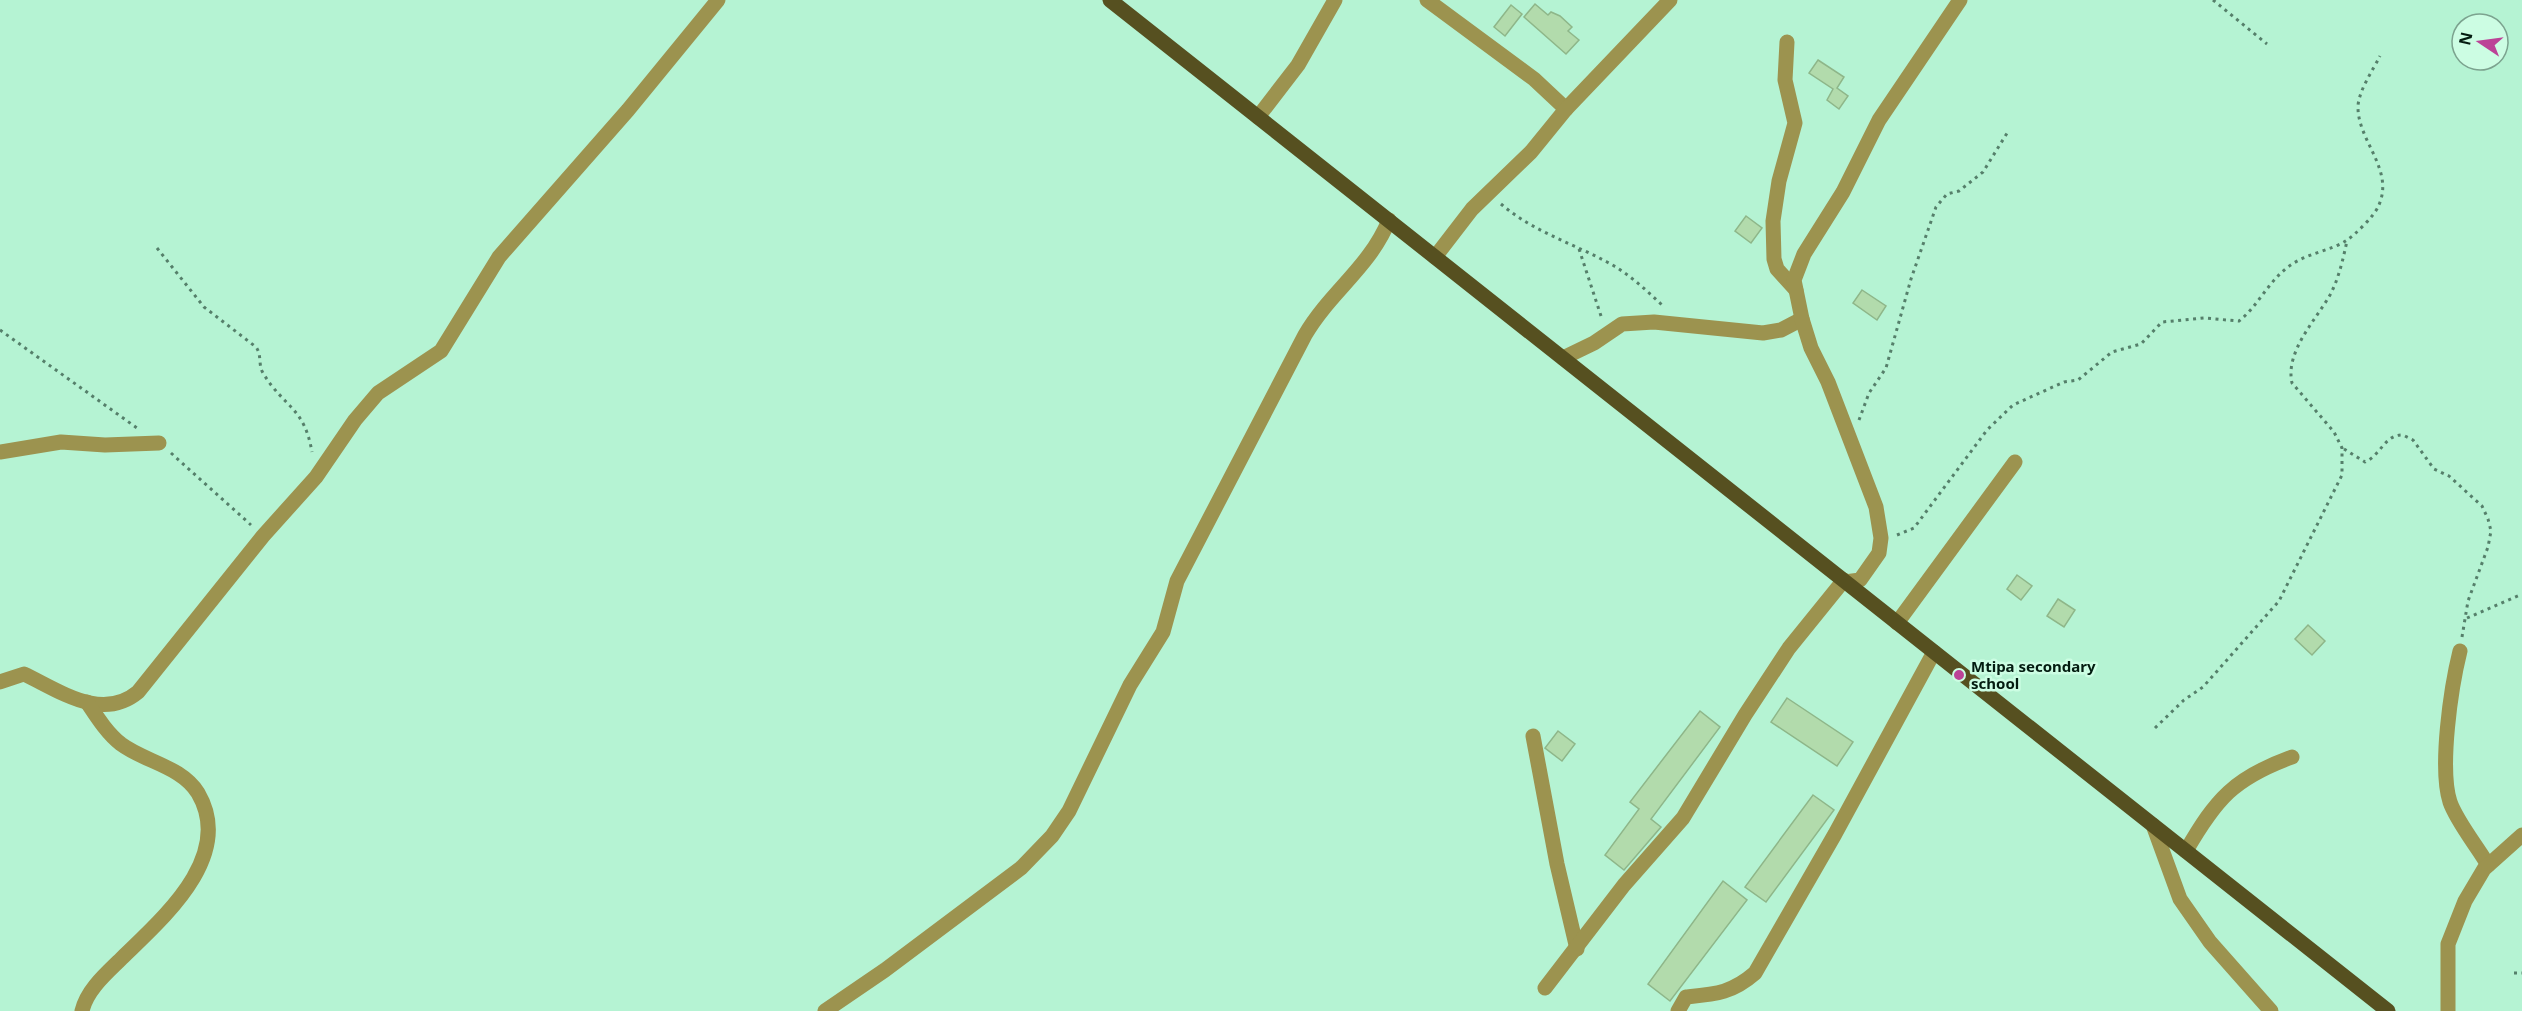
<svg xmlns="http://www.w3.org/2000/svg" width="2522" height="1011" font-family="'Noto Sans',sans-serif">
<rect width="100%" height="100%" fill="#b5f3d3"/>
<g fill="#b2dbac" stroke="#8eb689" stroke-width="1.5">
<polygon points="1535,4 1548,15 1551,12 1560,16 1572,27 1568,31 1579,40 1566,54 1524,17"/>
<polygon points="1511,5 1522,14 1505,36 1494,27"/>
<polygon points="1818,60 1844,77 1837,88 1848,96 1839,109 1827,100 1833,89 1809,73"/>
<polygon points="1746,216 1762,228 1751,243 1735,231"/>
<polygon points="1862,290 1886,306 1877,320 1853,303"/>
<polygon points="2017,575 2032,586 2021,600 2007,589"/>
<polygon points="2058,599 2075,610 2064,627 2047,616"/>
<polygon points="2308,625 2325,641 2312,655 2295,639"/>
<polygon points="1787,698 1853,742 1837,766 1771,722"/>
<polygon points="1700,711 1720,727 1651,819 1661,827 1624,870 1605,855 1639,809 1630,802"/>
<polygon points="1558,731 1575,744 1562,761 1545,748"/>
<polygon points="1813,795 1834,810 1766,902 1745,887"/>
<polygon points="1723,881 1747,900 1670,1001 1648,984"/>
</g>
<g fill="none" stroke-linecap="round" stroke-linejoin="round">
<g stroke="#557f6a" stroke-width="3" stroke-dasharray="3 4.5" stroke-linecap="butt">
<polyline points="2213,0 2267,44"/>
<path d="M1501 204C1532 231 1572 243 1607 262 1628 273 1645 289 1662 305"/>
<path d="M157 248 204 307 256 347C262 355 258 365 263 373 284 408 304 406 312 452"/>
<polyline points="1579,249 1602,319"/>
<polyline points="0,330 137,428"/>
<polyline points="1859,420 1869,393 1886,368 1911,279 1936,207 1947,194 1959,191 1983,172 2009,130"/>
<path d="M2344 449 2365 462C2381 455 2385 434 2403 435L2413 440 2434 469 2449 476 2482 506 2488 519 2491 531 2488 547 2468 601 2462 637"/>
<polyline points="171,453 251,525"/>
<path d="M1897 535 1914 528 1987 430 2013 405 2064 382 2078 380 2112 352 2141 344 2162 322 2204 318 2239 321C2258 306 2268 282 2288 267 2306 253 2331 251 2347 240 2355 235 2374 216 2378 207 2396 170 2357 141 2358 106 2359 90 2373 70 2380 56"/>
<polyline points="2467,618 2522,594"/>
<path d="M2155 728 2184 700 2203 687 2279 601 2342 475V448L2334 432 2292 383C2285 352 2315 321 2330 295 2339 278 2343 259 2347 241"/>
<polyline points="2514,973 2522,973"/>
</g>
<g stroke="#9c934f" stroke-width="15">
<polyline points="1427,0 1534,79 1566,109"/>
<polyline points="1787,42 1785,80 1795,123 1779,181 1773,221 1774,259 1777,269 1796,290"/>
<polyline points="1258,117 1298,65 1335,0"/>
<polyline points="1435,257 1472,209 1531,152 1566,109 1670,0"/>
<polyline points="1563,358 1594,343 1622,324 1654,322 1763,333 1781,330 1802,319"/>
<polyline points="0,452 61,442 105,445 159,443"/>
<polyline points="1845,582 1860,580 1879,553 1881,538 1876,507 1828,382 1811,348 1802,319 1794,280 1804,254 1843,192 1879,120 1960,0"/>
<polyline points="1897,623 2015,462"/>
<path d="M2460 651C2451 687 2439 768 2450 802 2457 822 2477 846 2488 865"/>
<path d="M0 682 24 674C60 691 102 722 138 692L263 536 316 477 355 420 378 393 441 351 499 257 628 110 718 0"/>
<polyline points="1533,736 1557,864 1577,949"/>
<polyline points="2153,825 2180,899 2210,942 2271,1011"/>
<path d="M2186 851C2216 799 2234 778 2292 757"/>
<polyline points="1545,988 1624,885 1683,818 1745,715 1789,648 1844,580"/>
<path d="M82 1011C87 989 108 972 123 957 164 917 235 856 198 793 181 766 145 762 121 744 107 733 97 717 87 702"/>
<path d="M825 1011 885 970 1021 868 1052 836 1069 811 1130 685 1163 632 1177 581 1305 335C1330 292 1370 267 1389 220"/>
<path d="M1678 1011 1686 997C1716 994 1732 993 1755 973L1835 834 1934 652"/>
<polyline points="2448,1011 2448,944 2465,901 2484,869 2522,835"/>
</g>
<polyline stroke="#565020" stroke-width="15" points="1110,0 2388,1011"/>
</g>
<circle fill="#bc4397" stroke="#ccfde3" stroke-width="2" cx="1959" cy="675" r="6"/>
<g text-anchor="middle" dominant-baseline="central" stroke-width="5" stroke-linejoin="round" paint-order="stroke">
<g font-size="15" font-weight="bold" fill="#031b10" stroke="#ccfde3" text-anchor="start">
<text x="1971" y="666">Mtipa secondary<tspan x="1971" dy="17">school</tspan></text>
</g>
</g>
<g transform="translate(2480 42) rotate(283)"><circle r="28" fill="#ccfde3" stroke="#7ca38f" stroke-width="1.5"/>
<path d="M0-4.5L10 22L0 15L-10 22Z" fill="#bc4397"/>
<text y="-9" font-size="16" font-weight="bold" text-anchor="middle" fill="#031b10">N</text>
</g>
</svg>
